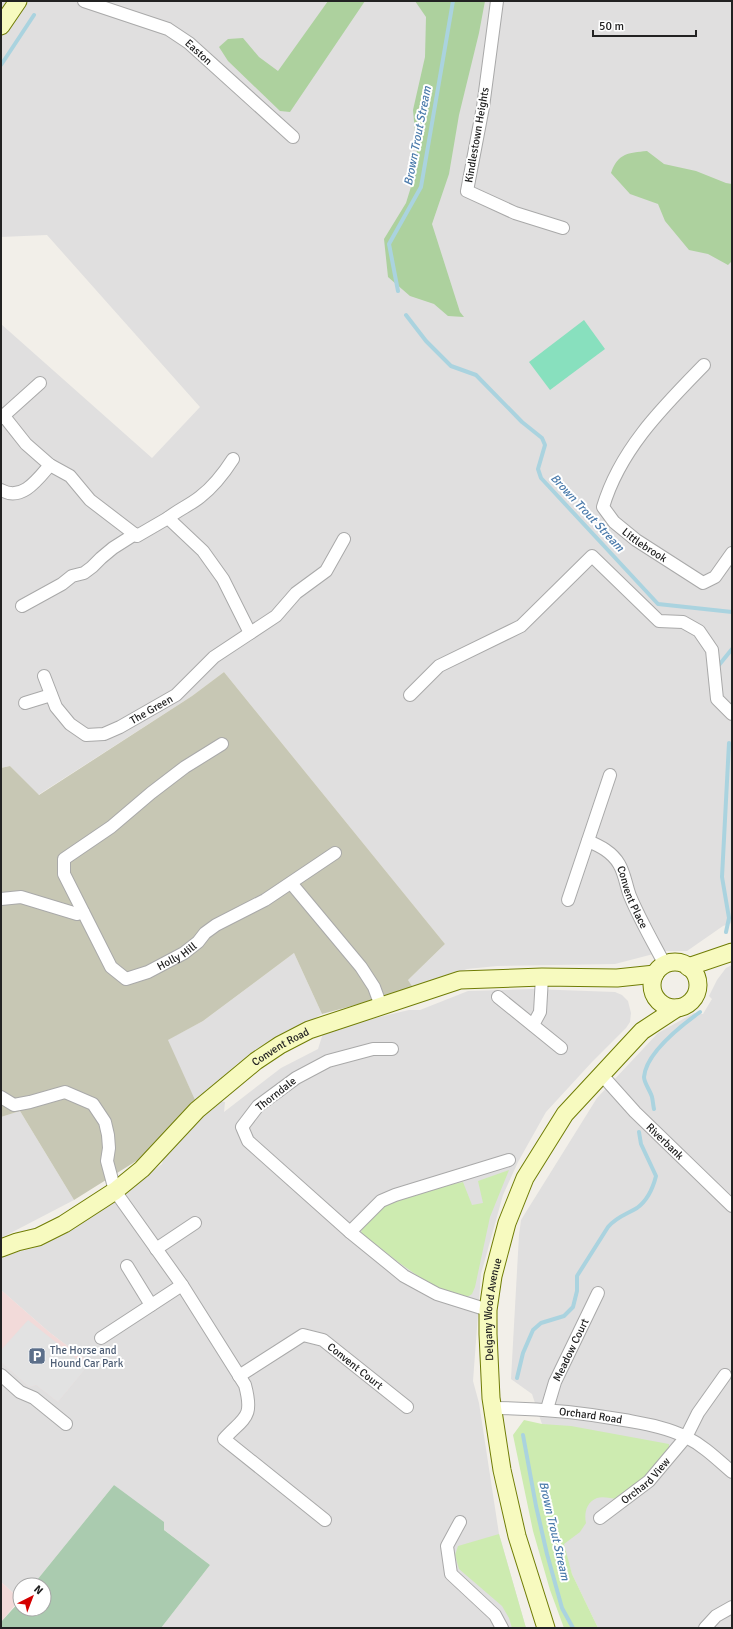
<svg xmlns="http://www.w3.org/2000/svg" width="733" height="1629" font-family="Signika,sans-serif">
<rect width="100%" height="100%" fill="#f2efe9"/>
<g fill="#e0dfdf">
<polygon points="1,1 732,1 732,923 723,926 687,951 665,951 615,964 497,966 467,969 414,989 408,980 445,944 224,672 192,696 38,795 10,766 1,768 1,324 152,458 200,407 47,235 1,237"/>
<polygon points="294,953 322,1014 238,1063 196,1102 167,1040 203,1021"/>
<polygon points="732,965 732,1628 598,1628 572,1574 550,1501 542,1424 532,1394 511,1379 519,1235 521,1220 597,1098 658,1033 694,1013 703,1014 712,999 709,996 717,980 726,968"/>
<polygon points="532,989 615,992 622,995 628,1001 631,1013 630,1022 626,1028 592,1062 546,1112 518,1162 503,1195 481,1274 473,1381 479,1403 499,1534 526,1628 161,1628 210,1565 163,1529 114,1485 33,1585 20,1585 20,1599 1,1582 1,1361 90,1363 49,1332 1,1290 1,1256 34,1248 86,1220 162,1164 166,1150 204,1113 220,1101 225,1102 224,1112 281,1068 318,1049 324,1030 409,1010 420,1010 468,991"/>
<polygon points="20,1111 74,1200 1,1238 1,1117"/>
</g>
<g fill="#f2dad9">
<polygon points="1,1290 49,1332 90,1363 58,1402 36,1385 29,1387 1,1362"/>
<polygon points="1,1582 20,1599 1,1622"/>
</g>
<polygon fill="#c7c7b4" points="224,672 445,944 408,980 414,989 322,1014 294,953 203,1021 168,1040 196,1102 149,1153 74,1200 20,1111 1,1117 1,768 10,766 39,795 192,696"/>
<g fill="#cdebb0">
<path d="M509 1170 490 1217 475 1287 472 1294 466 1298C425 1287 394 1258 361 1233 369 1200 434 1189 463 1182L472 1205 483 1203 478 1181Z"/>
<path d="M524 1420 542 1424 571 1426 669 1444V1450L655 1470 617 1499C611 1498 602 1496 597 1498 586 1502 584 1514 586 1523L580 1532 564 1544 572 1574 598 1628H564L550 1590 533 1531 513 1435Z"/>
<polygon points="499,1534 526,1628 512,1628 509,1618 502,1606 459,1569 455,1555 458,1546"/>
</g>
<g fill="#add19e">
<polygon points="328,1 365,1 290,112 280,111 228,61 219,47 228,39 243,38 259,57 278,71"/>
<polygon points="415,1 485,1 479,33 459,115 449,174 432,224 460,312 464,317 448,316 434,304 410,296 388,277 384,239 406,203 418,164 413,110 425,57 426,17"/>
<path d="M647 151 664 164 696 171 726 183 732 184V261L728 265 708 254 689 250 665 221 658 204 630 194 611 173C618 153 628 153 647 151Z"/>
</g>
<polygon fill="#aacbaf" points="114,1485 164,1522 164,1530 210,1565 161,1628 1,1628 1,1622 20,1601 20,1609 44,1609 44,1585 33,1585"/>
<polygon fill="#88e0be" points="584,320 605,349 550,390 529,362"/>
<polygon fill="#e2e2e2" points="28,1320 87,1367 58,1402 36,1385 29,1387 1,1362 1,1350"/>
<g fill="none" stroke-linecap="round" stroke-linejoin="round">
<g stroke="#aad3df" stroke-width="4">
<polyline points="1,65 34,15"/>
<polyline points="398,291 389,244 421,187 453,1"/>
<polyline points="406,315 426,341 451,366 476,375 522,422 542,438 545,445 538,469 541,478 658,604 732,612"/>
<polyline points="719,665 732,649"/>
<polyline points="726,932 729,918 722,877 729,743"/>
<path d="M654 1109C653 1105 653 1101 652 1097 650 1090 644 1083 644 1077 646 1053 682 1025 700 1012"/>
<path d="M517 1378 523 1353 533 1330 541 1323 564 1316 573 1307 577 1291V1276L608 1227C616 1217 627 1214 637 1208 648 1200 653 1188 656 1176L641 1144 639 1132"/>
<polyline points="523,1435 536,1506 547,1554 562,1608 573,1628"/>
</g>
<defs>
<g id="street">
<path id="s1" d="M84 1 168 29 189 43 293 137"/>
<polyline points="497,1 483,107 467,191 515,213 563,228"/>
<path id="s2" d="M704 365C664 406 620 449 603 507L614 522 636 540 703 583 715 577 732 553"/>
<polyline points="3,415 26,444 50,465 70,476 90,500 137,536 168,518 203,551 223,579 250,633"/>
<polyline points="1,418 40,383"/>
<path d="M1 490C22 502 38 479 50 465"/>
<path d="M168 518C178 510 190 505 200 497 213 487 224 473 233 459"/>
<polyline points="22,606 62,584 72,576 84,573 92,567 101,558 113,548 135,534"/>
<path id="s3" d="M44 676 56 707 70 724 86 735 104 734 120 727 176 695 214 657 276 616 296 593 326 571 344 539"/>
<polyline points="410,695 439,666 521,626 592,556 659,621 683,622 699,631 712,650 717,699 732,714"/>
<polyline points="25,703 51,695"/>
<path id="s4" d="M222 744 185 767 151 793 111 827 64 859V874L111 967 126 979 148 972 184 953 198 942 205 933 216 925 265 900 335 853"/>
<path id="s5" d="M588 841C600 846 612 852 619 864 625 874 626 886 630 896 640 920 653 942 665 965"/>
<polyline points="291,883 361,967 374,987 381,1006"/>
<polyline points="1,899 21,897 77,914 83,912"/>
<polyline points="568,900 610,775"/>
<polyline points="498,997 561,1048"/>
<polyline points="533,1025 540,1012 542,977"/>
<polyline points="392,1049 373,1049 328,1061 296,1078 258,1106 242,1127 248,1141 350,1232 404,1276 437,1294 488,1310"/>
<path id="s6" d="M601 1074 635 1112 732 1206"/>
<path d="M1 1097 14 1105 30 1102 65 1092 93 1104 105 1122 108 1135 109 1148 107 1161 115 1191 182 1285 245 1385C254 1419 244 1417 224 1439L325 1520"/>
<polyline points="350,1232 381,1201 395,1195 509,1160"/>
<polyline points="156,1249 195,1223"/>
<polyline points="127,1266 151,1305"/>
<polyline points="101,1338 182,1285"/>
<polyline points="1,1375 20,1392 34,1398 66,1424"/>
<path id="s7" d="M239 1376 303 1335 323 1340 407 1407"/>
<path id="s8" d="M493 1408C537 1408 580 1412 624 1420 645 1424 666 1427 686 1437 704 1446 717 1459 732 1472"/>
<path id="s9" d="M547 1409 555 1382 598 1293"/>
<path id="s10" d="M600 1518 649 1481 686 1437 698 1413 725 1375"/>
<polyline points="460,1522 447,1546 451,1574 495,1615 502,1628"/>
<polyline points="705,1628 716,1616 732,1607"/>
</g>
<g id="secondary">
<polyline points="1,26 18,1"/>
<circle cx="675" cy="985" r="23"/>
<polyline points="688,967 732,952"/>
<path id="s11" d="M1 1248 17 1242 38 1237 64 1224 115 1191 142 1169 197 1110 256 1061 280 1045 309 1030 460 980 542 977 617 978 655 974"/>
<path id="s12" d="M546 1628 517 1536 502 1470 491 1398 488 1334V1310L493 1276 507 1223 525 1178 565 1114 642 1031 677 1008"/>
</g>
</defs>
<use href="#street" stroke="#a9a9a9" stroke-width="14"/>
<use href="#secondary" stroke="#707d05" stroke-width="19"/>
<use href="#street" stroke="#fff" stroke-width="12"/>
<use href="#secondary" stroke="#f7fabf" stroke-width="17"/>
</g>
<defs>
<symbol id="parking-square" viewBox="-11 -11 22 22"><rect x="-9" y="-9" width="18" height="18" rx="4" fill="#5c6f8a" stroke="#fff"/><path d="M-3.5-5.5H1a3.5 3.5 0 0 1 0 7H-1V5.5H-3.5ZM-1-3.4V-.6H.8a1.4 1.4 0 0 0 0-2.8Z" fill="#fff"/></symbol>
</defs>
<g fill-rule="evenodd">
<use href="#parking-square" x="27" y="1346" width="20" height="20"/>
</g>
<g text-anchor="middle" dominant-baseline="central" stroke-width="4" stroke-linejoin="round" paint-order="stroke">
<g font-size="11" fill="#222" stroke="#fff">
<text stroke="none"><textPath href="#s1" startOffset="127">Easton</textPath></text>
<text transform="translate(477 135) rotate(-80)">Kindlestown Heights</text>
<text stroke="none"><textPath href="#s2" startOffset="233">Littlebrook</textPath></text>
<text stroke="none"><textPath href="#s3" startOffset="146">The Green</textPath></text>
<text stroke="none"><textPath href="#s5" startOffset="75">Convent Place</textPath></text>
<text stroke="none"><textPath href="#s4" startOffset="390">Holly Hill</textPath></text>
<text stroke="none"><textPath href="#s11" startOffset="349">Convent Road</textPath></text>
<text transform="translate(276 1094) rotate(-38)">Thorndale</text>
<text stroke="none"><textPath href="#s6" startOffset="93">Riverbank</textPath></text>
<text stroke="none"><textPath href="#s12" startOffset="326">Delgany Wood Avenue</textPath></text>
<text stroke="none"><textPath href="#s9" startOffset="64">Meadow Court</textPath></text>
<text stroke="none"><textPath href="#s7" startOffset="138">Convent Court</textPath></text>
<text stroke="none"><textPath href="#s8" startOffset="98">Orchard Road</textPath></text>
<text stroke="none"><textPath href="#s10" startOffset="59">Orchard View</textPath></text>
</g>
<g font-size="11" fill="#4e5e75" stroke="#fff" text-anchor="start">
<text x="50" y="1350">The Horse and<tspan x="50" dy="13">Hound Car Park</tspan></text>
</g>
<g font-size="12" font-style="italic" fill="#4a7aab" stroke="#fff">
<text transform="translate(418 136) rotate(-79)">Brown Trout Stream</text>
<text transform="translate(587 513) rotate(47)">Brown Trout Stream</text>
<text transform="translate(554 1531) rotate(77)">Brown Trout Stream</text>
</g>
</g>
<rect width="733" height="1629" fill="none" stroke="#222222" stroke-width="4"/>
<g transform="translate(32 1597) rotate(42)"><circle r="19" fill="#ffffff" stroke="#a7a7a7"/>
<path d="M0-3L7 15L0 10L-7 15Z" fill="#d40000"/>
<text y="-6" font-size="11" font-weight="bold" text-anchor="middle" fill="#222222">N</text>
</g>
<path d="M593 30v6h103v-6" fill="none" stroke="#222222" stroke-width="2"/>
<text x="599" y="30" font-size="12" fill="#222222" stroke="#ffffff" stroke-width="3" paint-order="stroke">50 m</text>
</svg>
